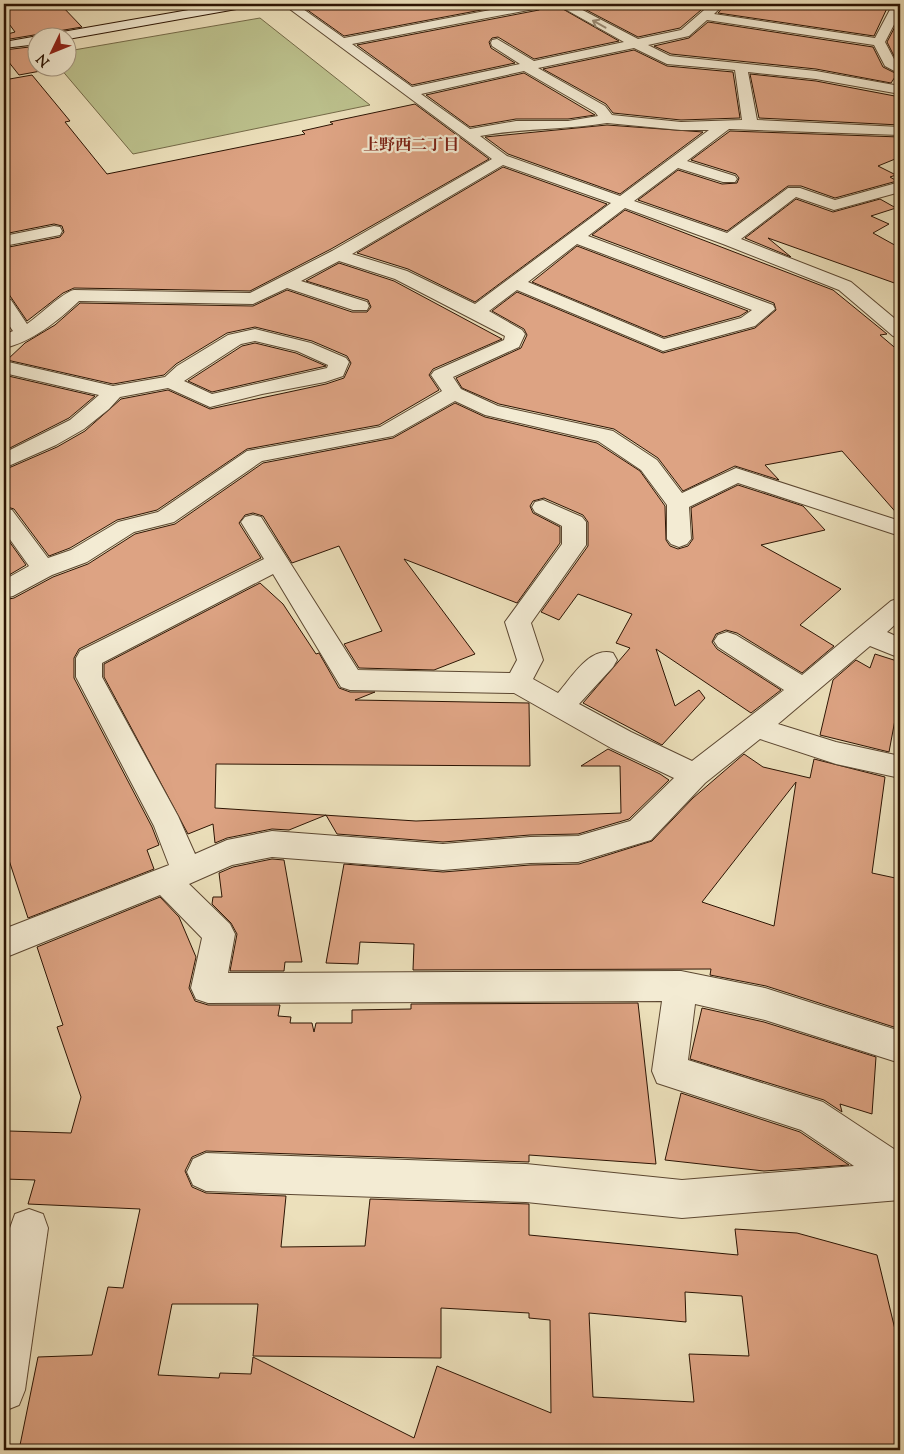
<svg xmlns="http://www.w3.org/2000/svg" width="904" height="1454" font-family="'Sorts Mill Goudy','Noto Serif JP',serif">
<rect width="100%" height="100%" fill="#ece0bb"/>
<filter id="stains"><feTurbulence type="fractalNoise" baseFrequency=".004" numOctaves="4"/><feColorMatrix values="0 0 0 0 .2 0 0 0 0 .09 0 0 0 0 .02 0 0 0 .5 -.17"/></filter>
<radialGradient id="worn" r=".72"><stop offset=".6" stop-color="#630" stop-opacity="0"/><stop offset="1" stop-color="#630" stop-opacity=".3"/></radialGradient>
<polygon fill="#bcc18d" stroke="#746a48" points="260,18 370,105 133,154 60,68 68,68 68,51"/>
<g fill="#dda383" stroke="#2c1403" fill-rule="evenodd">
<polygon points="4,4 60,4 82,27 10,39 4,35 15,32 4,17"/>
<polygon points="299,4 513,4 344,36"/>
<polygon points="547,4 554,4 619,41 534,59 498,37 492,38 489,42 491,48 515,63 412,85 357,45 539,10"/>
<polygon points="575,4 708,4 680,28 638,37"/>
<polygon points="726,4 801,4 839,8 842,4 889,4 874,36 718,13"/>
<polygon points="900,17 900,62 896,60 887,42"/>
<polygon points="708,22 873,47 883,67 897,74 891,83 816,69 671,54 654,46 689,38"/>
<polygon points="38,46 38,68 57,68 19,75 4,56 4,50"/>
<polygon points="634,50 667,66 733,72 740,118 681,120 613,113 606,104 543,69"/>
<polygon points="524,73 595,115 568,119 516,119 470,127 426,95"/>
<polygon points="750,74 816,81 900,97 900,125 759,118"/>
<polygon points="32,75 70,121 65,122 107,174 305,134 302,131 333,124 330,122 415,104 489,159 331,249 250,291 74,288 63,293 27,321 4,287 4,248 60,237 64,232 62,226 54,224 4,234 4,80"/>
<polygon points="607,125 703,132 620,194 508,154 485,137"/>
<polygon points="730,131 900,137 900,157 878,166 896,175 890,177 897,181 835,198 801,186 788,186 727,231 638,200 678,170 722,184 737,183 739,178 736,174 691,160"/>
<polygon points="503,167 607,204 475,302 408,269 357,253"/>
<polygon points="796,199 833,212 880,199 896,208 871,216 889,224 873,233 900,248 900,285 768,238 791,257 745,238"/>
<polygon points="625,210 833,290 887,334 880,335 900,352 900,517 842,451 765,465 779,480 735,466 683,491 658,458 614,429 499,404 462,388 456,378 521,348 527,335 524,329 492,311 517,292 663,353 755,328 776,310 774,303 592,235"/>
<polygon points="577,246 748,311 740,316 664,337 532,282"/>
<polygon points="339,263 394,281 502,339 433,369 429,375 439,390 379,425 247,449 157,510 117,520 70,548 49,556 14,509 4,506 4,470 57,447 85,431 121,399 168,390 210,409 326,384 344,378 351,363 347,356 312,341 255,327 227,333 176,364 164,375 113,384 7,360 25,343 55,325 80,303 253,306 287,290 352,312 367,312 371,307 368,300 306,281"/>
<polygon points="255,343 296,353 326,366 212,392 188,381 242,346"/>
<polygon points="4,375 95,396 69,418 4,451"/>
<polygon points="455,403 485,417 597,443 640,471 665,506 666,540 670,546 678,549 688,546 693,539 691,508 738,485 803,506 825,530 761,545 841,589 800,625 834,646 802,673 737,633 726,630 716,634 712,642 717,649 781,690 751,713 656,649 675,706 699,690 705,698 662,745 583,703 630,648 616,643 632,614 578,594 559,620 541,612 588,546 588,522 583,515 544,498 533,501 530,506 533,513 560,527 560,543 517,603 404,559 475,654 434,670 359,668 344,644 382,631 339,546 292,563 263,516 253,513 245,515 239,523 261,558 79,649 74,658 74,678 152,827 159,845 147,850 154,869 28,918 4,845 4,600 14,598 53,577 88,564 135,534 175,524 263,463 393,438"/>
<polygon points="4,534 26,565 4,578"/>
<polygon points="260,583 283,604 316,654 319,653 339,688 350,692 375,692 355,700 529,703 530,766 216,764 215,808 416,821 621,813 620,766 581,766 608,749 660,774 669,780 629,819 578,834 530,835 443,842 337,834 326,815 289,830 272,829 227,838 215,843 213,824 188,834 104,677 104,664"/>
<polygon points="875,654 900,662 900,710 897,709 889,752 820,735 833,680 856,660 870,668"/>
<path d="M744 754 763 767 810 778 814 759 885 777 872 873 900 879V1029L766 986 710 975 711 969 413 970 414 944 360 942 358 964 326 963 344 864 443 872 530 865 579 864 652 841 693 798ZM796 782 774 926 702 902Z"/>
<polygon points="272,859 284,860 302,962 285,962 284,971 230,971 237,934 231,923 212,904 213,897 222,897 219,873 233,867"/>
<path d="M160 897 179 917 196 957 189 988 195 1001 208 1005H280L278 1016 291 1017 290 1023H312L314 1032 316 1023H352V1010L411 1009V1004L638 1003 656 1164 529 1155V1162L206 1151 192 1157 185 1171 192 1187 206 1193 286 1196 281 1247 365 1246 370 1199 529 1204V1235L738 1255 735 1229 797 1233 877 1255 900 1350V1450H19L38 1357 92 1355 108 1287 123 1288 140 1209 28 1204 35 1180 4 1179V1148L9 1131 71 1133 81 1097 57 1027 63 1025 37 947ZM685 1292 742 1296 749 1356 689 1354 694 1402 593 1397 589 1313 686 1322ZM172 1304H258L253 1356 441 1358V1308L529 1313V1318L550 1320 551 1413 437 1366 414 1438 253 1357 251 1374 220 1373 219 1378 158 1375Z"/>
<polygon points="702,1008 764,1022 876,1057 872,1114 840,1104 842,1112 824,1100 690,1059"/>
<polygon points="681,1093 800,1132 849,1165 764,1171 665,1160"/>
</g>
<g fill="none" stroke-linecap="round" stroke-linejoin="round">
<defs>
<g id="street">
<path d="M283 4H296L344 38 522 4H545L539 8 352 44 412 87 520 64 492 46 491 43 492 40 497 39 534 61 624 42 556 4H571L638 39 681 30 711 4H724L714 14 875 38 893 4H900V13L885 42 895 61 900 64V74L885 66 874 45 707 20 689 36 648 45 670 56 816 71 900 86V94L816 79 748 72 757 120 900 127V135L729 129 687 161 735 176 737 179 735 182H723L678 168 634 201 727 233 788 188H800L835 200 900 182V192L834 210 796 197 741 239 851 282 900 323V338L893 336 839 290 723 244 625 208 588 236 773 305 775 309 755 326 663 351 517 290 489 311 522 330 525 334 519 347 453 377 461 389 498 406 613 431 657 460 682 493 736 468 900 521V536L738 483 689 507 691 539 687 544 679 547 671 544 667 539V505L641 470 598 441 485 415 455 401 393 436 262 461 174 522 134 532 87 562 52 575 13 596 4 598V580L29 566 4 531V508L12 510 48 558 71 550 118 522 158 512 247 451 380 427 442 391 431 375 434 371 504 340 505 336 395 279 339 261 301 281 367 302 369 306 367 310H353L287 288 253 304 79 301C58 321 32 342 4 348V335L13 331 4 318V299L11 300 27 324C39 316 63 292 74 290L250 293 332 251 492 159ZM634 48 667 64 735 70 742 120 681 122 612 115 605 106 538 68ZM524 71 595 112 598 116 568 121H516L470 129 421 94ZM607 123 681 130H709L620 196 507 156 480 136C523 128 564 130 607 123ZM503 165 611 203 475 304 407 271 352 254ZM577 244 752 310 741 318 664 339 528 282Z"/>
<polygon points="54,226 60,227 62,231 60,235 4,246 4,236"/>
<path d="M255 329 311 343 346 358 349 362 343 376 325 382 262 394 210 407 168 388 120 397 109 409 84 429 56 445 4 468V453L70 420 99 395 4 373V361L113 386 165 377 177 366 228 335ZM255 341 297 351 328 365 327 368 212 394 184 381 241 344Z"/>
<path d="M543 500 582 517 586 522V545L531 623 543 660 533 679 558 693C572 677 590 646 613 653L617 660 613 667 579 704 631 732 692 761 784 690 718 647 714 641 718 635 727 632 736 635 802 675 891 601 900 598V620L887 632 900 638V658L870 646 778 724 836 742 900 756V778L836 764 760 739 705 783 651 840 578 862 530 863 443 870 272 857 232 865 189 884 230 924 235 934 228 973 681 971 765 988 900 1031V1063L765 1020 695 1004 688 1060 823 1102 900 1153V1200L682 1218 526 1202 206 1191 193 1185 187 1172 193 1159 206 1153 526 1164 682 1180 854 1166 801 1130 657 1083 652 1071 662 1001 208 1003 196 999 191 988 202 938 160 895 4 958V929L169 865 154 826 76 677V658L80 651 264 559 241 522 245 517 253 515 261 517 358 670 510 673 517 660 505 622 562 544V526L535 512 532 507 535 502ZM273 574 341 687 350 690 514 693 611 748 674 778 630 821 578 836 530 837 443 844 272 831 227 840 195 854 178 816 102 677V663Z"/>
<polygon points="29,1209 43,1214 48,1228 25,1390 19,1405 4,1411 4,1268 10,1228 15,1214"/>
</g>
<g id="secondary">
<polygon points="223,4 248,4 242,8 68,39 45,38 51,34"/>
<polygon points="38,36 43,38 38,38 38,44 4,48 4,37 10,41"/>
</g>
</defs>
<use href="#street" stroke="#5c4731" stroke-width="2"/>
<use href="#secondary" stroke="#2c1403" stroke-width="2"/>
<use href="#street" fill="#f3ebd3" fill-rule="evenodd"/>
<use href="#secondary" fill="#f3ebd3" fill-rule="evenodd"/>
</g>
<defs><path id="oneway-shaft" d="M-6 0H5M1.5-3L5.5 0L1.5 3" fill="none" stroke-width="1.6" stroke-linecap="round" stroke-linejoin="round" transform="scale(1.25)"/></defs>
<use stroke="#998a75" href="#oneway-shaft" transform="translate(599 24) rotate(-151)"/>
<g text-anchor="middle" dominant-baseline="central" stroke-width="4.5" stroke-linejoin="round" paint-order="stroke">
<g font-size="16" font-weight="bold" fill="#7a1f14" stroke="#f3ebd3">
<text x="411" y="146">上野西二丁目</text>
</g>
</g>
<rect width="904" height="1454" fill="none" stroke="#ece0bb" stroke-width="20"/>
<rect x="5" y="5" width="894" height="1444" fill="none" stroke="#2c1403" stroke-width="2.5"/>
<rect x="10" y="10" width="884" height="1434" fill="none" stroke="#2c1403"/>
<g transform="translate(52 52) rotate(227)"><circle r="24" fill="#f3ebd3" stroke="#a39580"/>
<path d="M0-4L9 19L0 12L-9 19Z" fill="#8f2418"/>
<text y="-8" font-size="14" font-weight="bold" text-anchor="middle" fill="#2c1403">N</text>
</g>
<rect width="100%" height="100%" filter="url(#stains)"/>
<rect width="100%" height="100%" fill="url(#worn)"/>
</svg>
